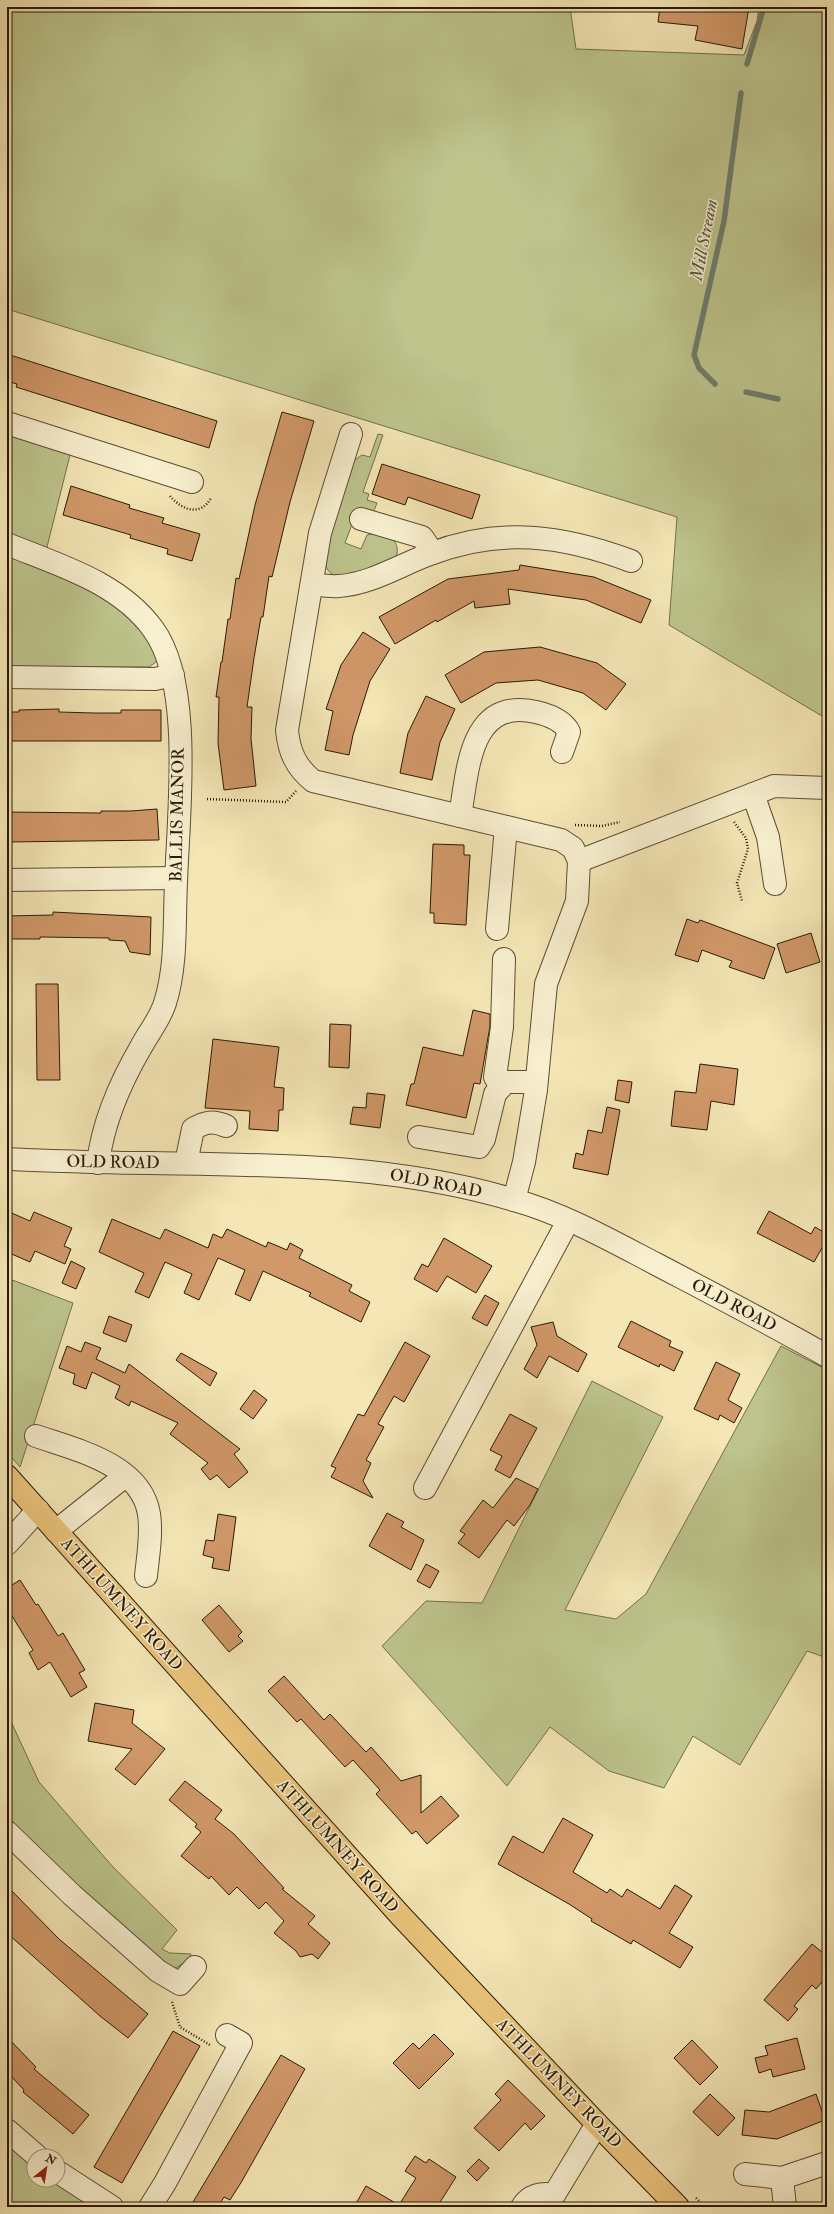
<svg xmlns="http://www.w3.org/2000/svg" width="834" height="2214" font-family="'IM FELL Double Pica',serif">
<rect width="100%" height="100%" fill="#f4e6b5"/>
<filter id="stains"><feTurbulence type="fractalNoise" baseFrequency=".005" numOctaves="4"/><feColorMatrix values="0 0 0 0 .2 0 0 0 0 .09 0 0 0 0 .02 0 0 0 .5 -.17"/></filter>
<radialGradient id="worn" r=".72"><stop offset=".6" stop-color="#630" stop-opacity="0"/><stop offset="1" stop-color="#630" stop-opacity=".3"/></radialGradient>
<g fill="#bdc48c" stroke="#736f4a">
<polygon points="7,7 570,7 576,49 744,55 757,21 759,7 827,7 827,719 669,625 677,517 7,309"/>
<polygon points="7,430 71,451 46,551 7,535"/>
<path d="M378 434 383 435 363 492 369 494 367 500 377 503 373 513 358 508 345 543 361 549 367 535C385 530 404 540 395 560 378 566 337 590 326 567 324 564 324 558 324 555L352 462 362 455 370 457Z"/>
<polygon points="7,552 94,590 133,616 158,654 156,662 149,667 7,667"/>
<polygon points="7,1278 73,1303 20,1467 7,1452"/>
<polygon points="781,1346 827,1370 827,1658 807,1651 740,1765 693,1736 664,1788 609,1771 550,1727 507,1786 382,1646 426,1601 482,1603 592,1381 663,1417 565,1610 616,1619 646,1594"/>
<polygon points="7,1713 39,1782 113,1867 177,1930 162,1949 170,1953 191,1954 190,1959 176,1968 169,1967 95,1906 7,1816"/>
<polygon points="7,2142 34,2167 34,2180 51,2180 92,2207 7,2207"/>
</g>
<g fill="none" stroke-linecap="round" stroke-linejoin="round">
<g stroke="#6e7d6d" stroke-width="5.5">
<polyline points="747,64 764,7"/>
<polyline points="715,384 699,368 694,355 724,221 741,93"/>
<polyline points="746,392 778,399"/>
</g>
</g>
<g fill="#d19869" stroke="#291a08">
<polygon points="660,7 749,7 742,49 695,40 698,26 658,22"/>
<polygon points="7,354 217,421 209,448 16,387 17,384 7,381"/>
<polygon points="282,412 314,421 290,502 272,577 269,576 263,617 261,617 254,658 247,707 252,707 251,739 256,786 224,790 218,743 219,697 216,697 221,662 222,662 228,619 230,619 236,578 239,579 255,505"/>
<polygon points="382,464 480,495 472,519 408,497 405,505 372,494"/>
<polygon points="71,486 130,505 129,508 164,518 162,523 200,534 192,561 167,554 168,549 130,538 131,535 63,515"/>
<polygon points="520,565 594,577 651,600 641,623 586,600 508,589 510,604 475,608 474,601 437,622 436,620 395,644 379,617 448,579 519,570"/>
<polygon points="363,632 390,649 370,681 353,735 349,755 325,750 333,711 326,709 341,665"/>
<polygon points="540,647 597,663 626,684 606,710 583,693 538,680 496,683 461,703 445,675 484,652"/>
<polygon points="426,696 455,709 440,742 432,780 400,773 408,733"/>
<polygon points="59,709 59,712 94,713 121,713 121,710 161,710 161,741 7,741 7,712 19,712 19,710"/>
<polygon points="157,809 159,840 7,842 7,812 101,813 101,811 131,811"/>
<polygon points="433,844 464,845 464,855 470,855 466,925 434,923 434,913 430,913"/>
<polygon points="53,912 151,917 150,955 130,952 125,941 109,940 109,938 40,937 40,939 7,939 7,916 53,915"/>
<polygon points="687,919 698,923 700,920 775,948 764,979 729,967 732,961 702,950 698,962 675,955"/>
<polygon points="811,933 820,962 786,973 777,944"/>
<polygon points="36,984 58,984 60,1080 37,1080"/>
<polygon points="473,1010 490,1014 490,1026 480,1084 474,1083 466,1118 406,1105 411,1084 414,1084 423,1047 463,1056"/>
<polygon points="330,1024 351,1025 349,1068 329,1067"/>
<polygon points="213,1039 279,1047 274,1087 284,1088 283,1110 279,1110 278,1131 249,1129 250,1111 205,1108"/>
<polygon points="700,1064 738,1069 734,1105 711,1101 707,1130 671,1126 675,1091 696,1093"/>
<polygon points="618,1080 632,1082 629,1103 615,1100"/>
<polygon points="367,1093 385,1095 380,1128 350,1124 353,1107 366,1108"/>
<polygon points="607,1107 620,1110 608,1175 573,1168 576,1153 583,1155 588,1130 602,1133"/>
<polygon points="7,1211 30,1221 34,1212 72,1228 64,1246 71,1249 65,1264 35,1251 30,1262 7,1252"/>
<polygon points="769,1211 811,1234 815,1227 827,1234 827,1239 814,1262 757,1233"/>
<polygon points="112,1219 160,1239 165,1229 208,1248 213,1234 222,1238 227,1229 266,1247 268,1242 287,1250 290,1243 303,1250 299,1258 352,1285 349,1291 370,1302 361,1322 309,1296 311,1293 263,1271 250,1301 235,1294 245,1270 218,1258 199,1300 184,1293 192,1274 165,1262 149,1298 135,1292 144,1273 99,1252"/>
<polygon points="444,1238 492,1266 476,1293 447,1276 437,1292 414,1279 422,1264 428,1267"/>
<polygon points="71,1261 85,1268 76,1289 62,1283"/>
<polygon points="485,1295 499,1303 487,1326 472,1318"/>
<polygon points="109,1316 132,1325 126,1342 103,1333"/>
<polygon points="631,1321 671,1341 669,1346 683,1352 674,1371 660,1364 659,1367 618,1347"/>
<polygon points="553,1322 557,1336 587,1354 578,1372 549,1356 537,1378 524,1369 537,1345 531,1327"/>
<polygon points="85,1342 101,1348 96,1359 125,1373 129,1364 240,1449 234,1454 248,1472 229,1488 217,1475 210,1480 201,1469 208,1463 170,1434 178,1423 131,1401 129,1406 115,1398 120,1386 92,1372 86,1389 73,1384 75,1374 59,1368 67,1346 81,1352"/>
<polygon points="405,1342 430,1356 404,1402 394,1396 378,1424 384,1427 366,1460 371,1463 363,1481 373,1498 331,1477 336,1468 331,1466 358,1414 364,1416"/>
<polygon points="181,1353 217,1373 210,1386 176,1360"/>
<polygon points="716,1362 740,1374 728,1400 742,1408 734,1423 720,1415 718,1420 694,1409"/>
<polygon points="254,1390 267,1400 253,1419 240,1409"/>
<polygon points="510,1414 537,1428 510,1478 495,1470 502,1456 490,1450"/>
<polygon points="516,1478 538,1489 530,1505 514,1526 507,1520 479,1558 458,1543 465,1534 460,1531 483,1500 493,1508"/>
<polygon points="387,1513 404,1522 401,1527 424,1540 411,1570 369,1546"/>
<polygon points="218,1514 236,1517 229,1571 212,1568 214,1558 203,1555 206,1540 214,1541"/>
<polygon points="426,1564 439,1571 430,1588 417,1581"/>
<polygon points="20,1580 36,1605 38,1604 58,1636 63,1633 85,1670 79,1673 87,1687 71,1697 50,1662 38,1670 29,1653 33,1650 7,1608 7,1588"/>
<polygon points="219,1605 242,1632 238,1636 243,1641 229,1652 202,1620"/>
<polygon points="284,1676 324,1720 330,1714 366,1752 371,1747 401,1781 421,1775 421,1813 441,1796 459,1816 427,1844 416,1831 412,1834 376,1794 380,1790 353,1760 345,1767 301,1719 297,1722 268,1691"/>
<polygon points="95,1703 134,1710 132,1723 165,1749 135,1785 115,1769 132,1749 88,1741"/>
<polygon points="185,1781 222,1810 215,1819 234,1834 284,1888 282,1889 315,1916 308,1924 330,1943 318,1959 312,1954 300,1957 296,1951 274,1933 284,1921 266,1902 259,1909 237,1887 229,1895 211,1876 209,1879 181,1856 201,1832 195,1827 197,1824 169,1800"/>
<polygon points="563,1818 593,1835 573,1872 607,1893 610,1889 622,1897 627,1889 660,1909 675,1885 692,1896 669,1933 693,1947 680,1968 633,1940 631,1944 591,1921 592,1919 569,1904 498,1864 513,1836 543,1853"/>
<polygon points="7,1886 59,1939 148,2014 128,2038 100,2016 7,1933"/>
<polygon points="812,1944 827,1956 827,1976 816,1989 812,1985 794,2006 798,2009 788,2021 764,2000"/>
<polygon points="173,2031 200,2046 122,2183 94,2167"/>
<polygon points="434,2034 454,2054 419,2089 393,2063 413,2043 419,2049"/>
<polygon points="7,2037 36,2067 34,2069 89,2115 73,2134 23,2092 24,2090 7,2072"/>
<polygon points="797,2038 805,2069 773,2077 771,2069 759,2073 755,2058 768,2055 765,2046"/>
<polygon points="692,2040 718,2067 700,2085 674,2058"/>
<polygon points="281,2055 305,2069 242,2181 230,2200 224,2197 218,2207 190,2207"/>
<polygon points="508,2080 545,2116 531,2130 525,2123 499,2151 474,2128 501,2100 495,2094"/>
<polygon points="710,2094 735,2118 718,2136 693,2112"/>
<polygon points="816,2094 825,2120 777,2139 742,2135 745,2110 769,2112"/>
<polygon points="415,2156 426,2163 429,2159 456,2177 437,2207 354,2207 366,2186 399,2205 416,2178 405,2171"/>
<polygon points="479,2159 489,2168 477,2181 467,2171"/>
</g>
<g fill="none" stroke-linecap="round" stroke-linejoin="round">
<defs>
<g id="minor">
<polyline points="7,423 192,482"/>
<path d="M351 434 320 533 287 730C289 752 296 767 313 781L561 840 573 848 579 861 577 901 546 984 536 1090 524 1162 514 1200"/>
<polyline points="361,519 422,537 433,553"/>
<path d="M7 544C58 565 119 582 153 629 194 684 178 816 176 883 174 922 177 965 165 1003 160 1019 149 1032 141 1047 120 1083 103 1122 98 1163"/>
<path d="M312 584C320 585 330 587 339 586 371 584 400 565 430 554 500 527 562 535 631 561"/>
<polyline points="7,677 155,679 173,675"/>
<polyline points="753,794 768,837 775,884"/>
<path d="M460 816C468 771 469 697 536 712 549 715 563 720 569 732L562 752"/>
<polyline points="579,861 774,786 827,788"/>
<polyline points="7,880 176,878"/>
<polyline points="497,929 506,827"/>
<polyline points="501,1087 495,1077 502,1027 504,959"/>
<polyline points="419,1137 479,1147 484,1139 495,1094 505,1082 536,1082"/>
<path d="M7 1159C55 1161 102 1163 150 1163 274 1165 393 1164 514 1200 564 1214 610 1240 656 1264 713 1294 771 1324 827 1356"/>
<path d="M186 1163 193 1129C205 1122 213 1120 226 1126"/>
<path d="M36 1436C76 1450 141 1464 149 1514 152 1534 148 1556 146 1576"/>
<polyline points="425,1488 568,1221"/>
<polyline points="56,1531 125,1476"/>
<polyline points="7,1544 38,1510"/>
<polyline points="7,1832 72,1895 158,1971 180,1984 195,1967"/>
<polyline points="7,2130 37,2156"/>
<polyline points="58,2172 112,2207"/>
<polyline points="745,2174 782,2178 827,2163"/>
<polyline points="782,2178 785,2207"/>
<polyline points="150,2207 165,2183 241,2043 227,2035"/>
<path d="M522 2207C529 2195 542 2192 554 2195L597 2124"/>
</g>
<polyline id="major" points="7,1476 400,1915 597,2124 678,2207"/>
</defs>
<use href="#minor" stroke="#5c4d33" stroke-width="24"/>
<use href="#major" stroke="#291a08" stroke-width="24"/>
<g stroke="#291a08" stroke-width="2.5" stroke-dasharray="1 2" stroke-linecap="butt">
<path d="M170 496C182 510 200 517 211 498"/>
<polyline points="207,799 286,802 296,791"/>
<polyline points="734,822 746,838 748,849 737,883 742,901"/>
<polyline points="575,825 602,826 620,822"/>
<polyline points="172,2002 180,2027 210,2045"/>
<polyline points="696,2198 705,2207"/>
</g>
<use href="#minor" stroke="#f8efcf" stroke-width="22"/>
<use href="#major" stroke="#eac37a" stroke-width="22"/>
</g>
<g text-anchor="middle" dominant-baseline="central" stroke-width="3" stroke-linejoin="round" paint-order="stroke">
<g font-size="17" fill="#291a08" stroke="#f8efcf">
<text transform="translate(177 815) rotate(-89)">BALLIS MANOR</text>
<text transform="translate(113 1162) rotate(1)">OLD ROAD</text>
<text transform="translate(436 1183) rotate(11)">OLD ROAD</text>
<text transform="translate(734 1305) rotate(28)">OLD ROAD</text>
<text transform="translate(122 1604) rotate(48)">ATHLUMNEY ROAD</text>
<text transform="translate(338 1846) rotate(48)">ATHLUMNEY ROAD</text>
<text transform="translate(559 2083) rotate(46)">ATHLUMNEY ROAD</text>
</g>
<g font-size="18" font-style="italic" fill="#515443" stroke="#f8efcf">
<text transform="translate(704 240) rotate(-79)">Mill Stream</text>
</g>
</g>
<rect width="834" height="2214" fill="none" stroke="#f4e6b5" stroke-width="24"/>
<rect x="8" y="8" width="818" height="2198" fill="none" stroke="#291a08" stroke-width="2"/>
<rect x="12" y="12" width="810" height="2190" fill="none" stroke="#291a08"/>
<g transform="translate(46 2168) rotate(30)"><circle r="19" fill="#f8efcf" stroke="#a59a7f"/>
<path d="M0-3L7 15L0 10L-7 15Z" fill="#8f2418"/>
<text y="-6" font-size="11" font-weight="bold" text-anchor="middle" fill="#291a08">N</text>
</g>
<rect width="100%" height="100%" filter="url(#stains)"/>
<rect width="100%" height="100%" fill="url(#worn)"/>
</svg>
